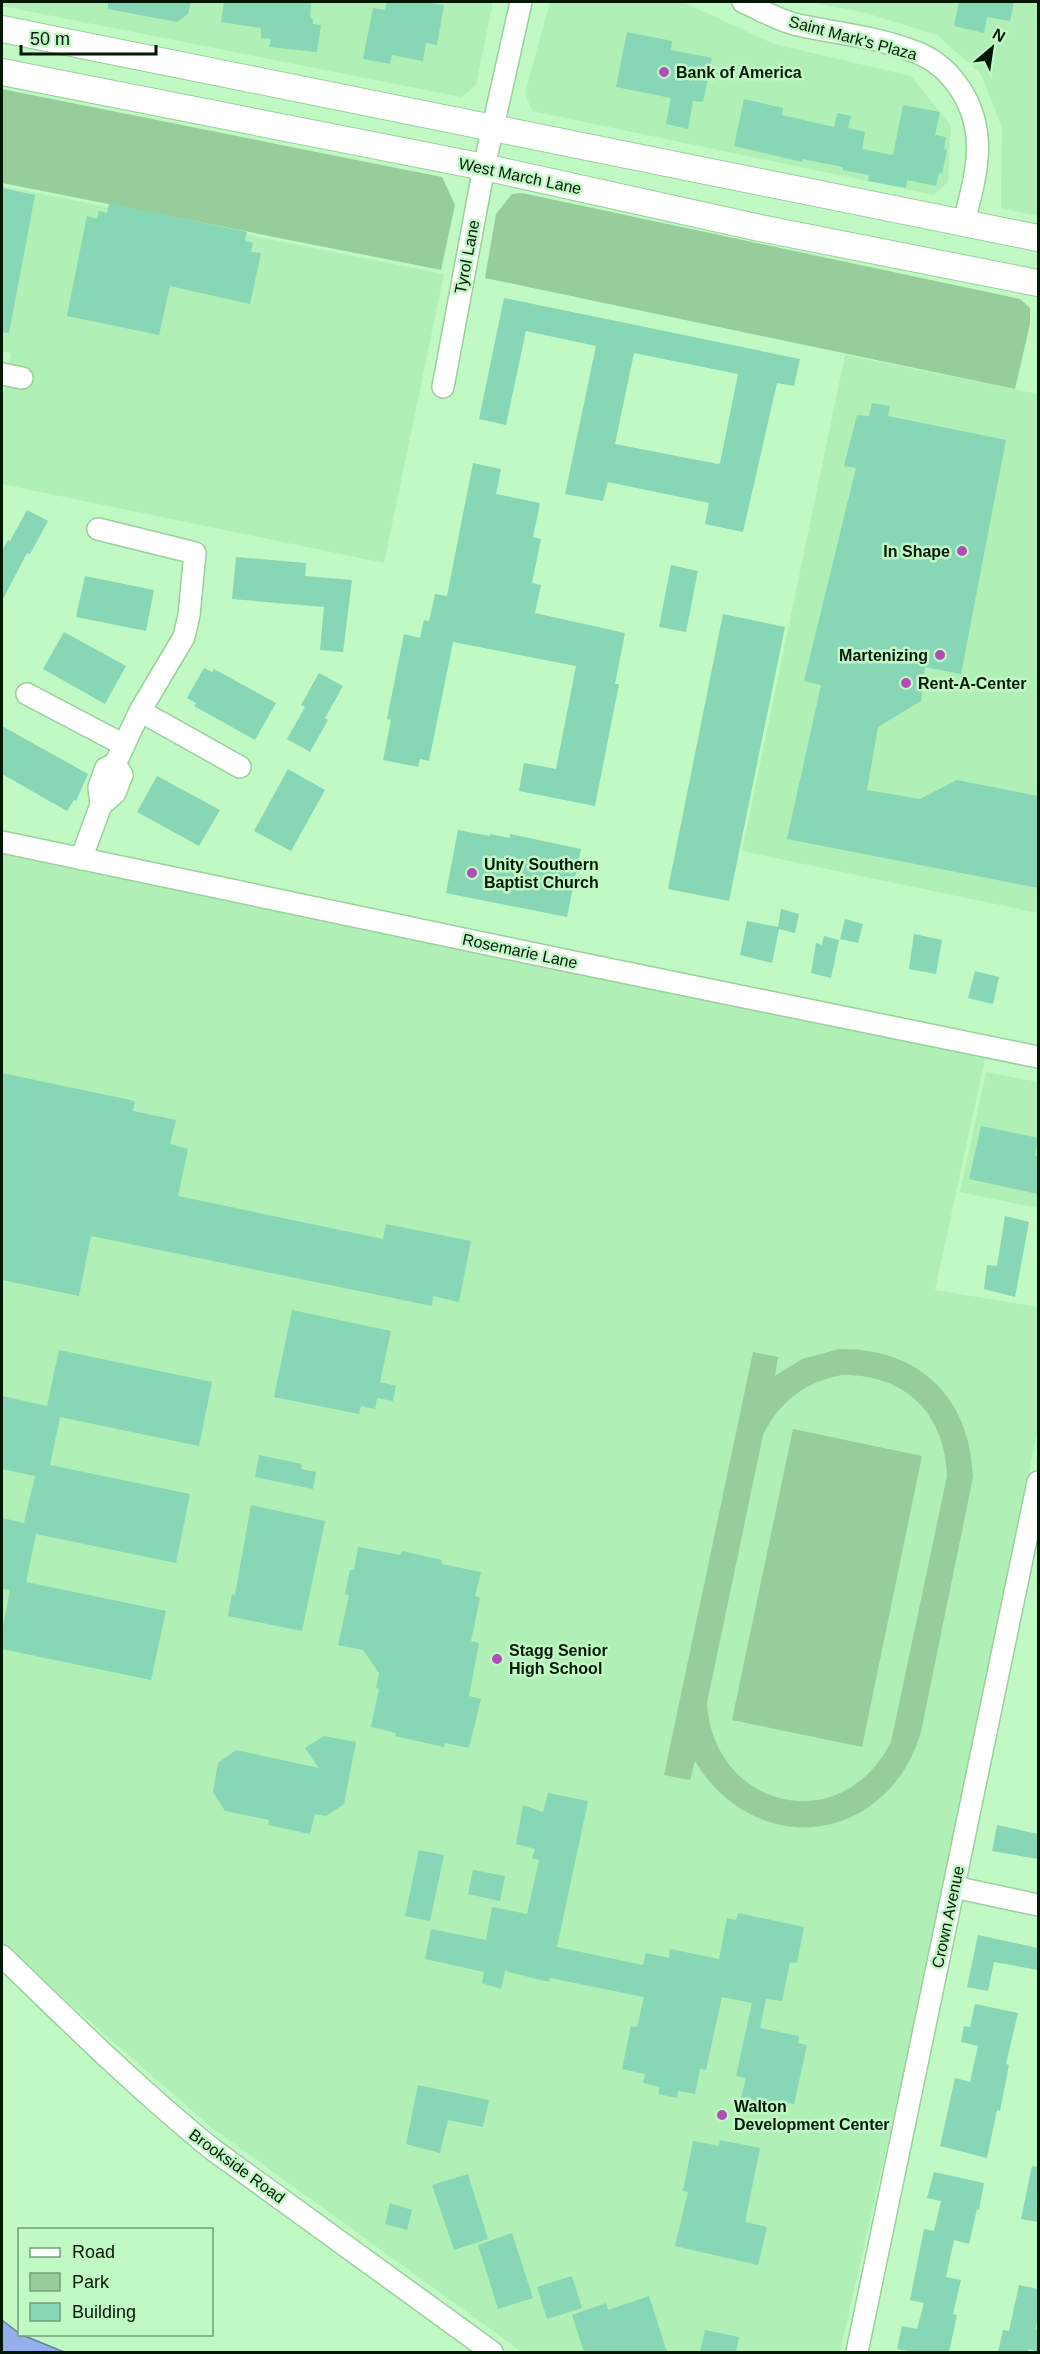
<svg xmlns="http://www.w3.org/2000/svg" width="1040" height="2354" font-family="Helvetica,sans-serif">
<rect width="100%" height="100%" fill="#c0f9c4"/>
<g fill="#b0efb5">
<polygon points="2,2 493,2 476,85 461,97 2,6"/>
<polygon points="550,2 683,2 774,44 911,76 951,126 948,182 934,195 532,111 525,93"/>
<polygon points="811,2 1038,2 1038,216 1001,208 1002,128 981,74 937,35 866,13"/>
<polygon points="2,186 444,274 384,563 2,484 2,398 11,353 2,351"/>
<polygon points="845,355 1038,394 1038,913 742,851"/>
<polygon points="2,854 542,962 985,1059 935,1290 1038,1307 1038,1427 945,1891 840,2352 522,2352 211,2127 2,1945"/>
<polygon points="986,1072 1038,1082 1038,1208 960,1192"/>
</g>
<g fill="#97cd9b" fill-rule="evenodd">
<polygon points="2,89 442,177 455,205 441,270 2,183"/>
<polygon points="522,193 1020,299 1030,308 1030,324 1015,389 485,278 496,214 512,194"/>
<path d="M839 1349C919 1348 970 1397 973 1477L921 1732C888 1844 756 1862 695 1761L690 1780 664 1775 753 1352 778 1357 775 1376 802 1359ZM842 1375C905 1374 945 1413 947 1476L891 1742C842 1839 714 1810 707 1703L763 1435C780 1401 805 1382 842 1375Z"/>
<polygon points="793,1429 922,1456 862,1747 732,1720"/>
</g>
<polygon fill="#95afec" stroke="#6981a7" stroke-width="1.5" points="2,2320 20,2334 64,2352 2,2352"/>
<g fill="#87d6b6" fill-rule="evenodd">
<polygon points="108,2 191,2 188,14 177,22 108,9"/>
<polygon points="224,2 311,2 310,18 313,19 313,24 321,25 317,52 269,47 271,39 261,38 261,28 221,22"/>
<polygon points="387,2 425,2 444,5 437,45 426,43 423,61 392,55 390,64 363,59 373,8 385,10"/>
<polygon points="959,2 1014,2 1010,21 987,17 984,33 954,26"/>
<polygon points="627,32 672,41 671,50 712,58 703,102 693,101 688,129 666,124 671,98 616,87"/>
<polygon points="744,99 783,108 782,115 834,127 837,113 851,116 848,128 865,132 862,149 893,155 903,105 940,112 935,135 946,137 944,149 947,150 942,174 939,173 936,186 907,180 906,188 868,181 869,175 843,170 843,167 802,159 802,162 734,146"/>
<polygon points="2,188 35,195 9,333 2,332"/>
<polygon points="109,203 247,232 245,241 253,243 251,252 261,253 250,304 170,286 159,335 67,316 87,216 97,219 99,211 107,213"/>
<path d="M504 298 800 359 794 386 777 383 743 532 705 524 709 503 608 482 603 501 565 494 596 346 526 331 506 425 479 419ZM634 353 738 374 720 463 718 464 615 444Z"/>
<polygon points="872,403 890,406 888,416 1006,440 961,674 925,667 921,701 878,727 867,790 920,799 957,780 1038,796 1038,888 787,839 821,685 804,681 856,468 844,466 857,415 869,416"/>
<polygon points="473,463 501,469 496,494 540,503 533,537 541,539 532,583 541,585 535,613 625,633 615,684 619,684 595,806 519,791 524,763 556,769 576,666 453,642 429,761 420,759 418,767 383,760 391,720 387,719 404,634 420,638 424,620 429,621 435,594 447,596"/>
<polygon points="27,510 48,521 30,554 27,553 2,601 2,551 8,540 10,541"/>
<polygon points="236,557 306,563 305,576 352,580 343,652 320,650 324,607 232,599"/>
<polygon points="671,565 698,571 686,632 659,627"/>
<polygon points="85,576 154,590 146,631 76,617"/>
<polygon points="723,614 785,627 729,901 668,889"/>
<polygon points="64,632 126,666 105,704 43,669"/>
<polygon points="204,668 212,672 214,669 276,703 255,740 194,706 196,703 187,698"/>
<polygon points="319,673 343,686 325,718 328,720 310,752 287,739 305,707 301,705"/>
<polygon points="2,726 88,774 76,801 74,800 67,811 2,774"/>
<polygon points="288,769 325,790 291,851 254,831"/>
<polygon points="157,776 220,810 199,846 137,812"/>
<polygon points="458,830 490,836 490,834 510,838 510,834 581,849 567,917 446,893"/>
<polygon points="781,909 799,914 795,933 779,929 772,963 740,955 747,921 778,927"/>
<polygon points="845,919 863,924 858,943 840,939"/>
<polygon points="914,934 942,940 936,974 909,969"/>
<polygon points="824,936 839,940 831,978 811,973 816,943 822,945"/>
<polygon points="975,971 999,977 993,1004 968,998"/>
<polygon points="2,1073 135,1101 133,1111 176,1120 170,1144 188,1149 178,1196 383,1239 386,1224 471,1241 459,1302 433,1296 432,1306 91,1236 79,1296 2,1280"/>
<polygon points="981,1126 1038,1138 1035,1155 1038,1156 1038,1194 969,1179"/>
<polygon points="1005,1216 1029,1222 1015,1297 984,1289 987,1265 997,1266"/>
<polygon points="292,1310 391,1331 380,1382 396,1386 393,1401 377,1398 375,1409 361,1406 359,1414 274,1397"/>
<polygon points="59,1350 212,1382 199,1446 60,1417 50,1465 190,1494 176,1563 36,1534 26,1582 166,1611 151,1680 2,1649 2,1632 10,1590 2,1589 2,1518 24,1523 35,1476 2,1469 2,1396 47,1406"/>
<polygon points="259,1455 302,1464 301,1469 316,1472 313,1489 255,1477"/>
<polygon points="251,1505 325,1521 302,1631 228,1616 232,1594 235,1595"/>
<polygon points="358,1547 401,1555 402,1551 442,1560 441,1564 481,1572 475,1596 480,1598 471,1641 479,1643 469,1696 481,1699 469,1748 445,1743 444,1747 395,1736 396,1733 371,1727 379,1689 376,1688 379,1673 363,1650 338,1645 349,1595 345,1594 350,1570 354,1570"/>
<polygon points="324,1736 356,1742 344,1804 326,1816 315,1814 310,1834 268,1825 269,1820 225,1811 213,1792 218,1763 236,1750 319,1768 305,1748"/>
<polygon points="548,1793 588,1801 557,1947 643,1965 646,1953 669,1958 670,1949 719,1959 727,1918 736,1920 738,1913 804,1927 797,1963 790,1962 782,2001 766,1999 760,2028 799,2036 798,2043 807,2045 794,2104 779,2101 778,2106 741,2098 746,2078 736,2076 752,2003 722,1997 706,2070 700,2069 695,2094 678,2091 677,2098 658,2094 660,2087 643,2083 645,2074 622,2069 631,2026 637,2027 644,1997 550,1978 549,1982 505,1971 501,1989 482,1983 484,1972 425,1959 431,1929 486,1940 492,1907 527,1914 539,1860 532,1858 535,1849 516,1844 523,1805 543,1812"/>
<polygon points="997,1825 1038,1834 1038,1859 992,1851"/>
<polygon points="419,1850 444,1855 430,1921 405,1916"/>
<polygon points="473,1870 505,1876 500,1901 468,1894"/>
<polygon points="978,1935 1038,1948 1038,1970 994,1962 988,1991 967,1987"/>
<polygon points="975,2004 1018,2013 1006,2064 1009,2065 1000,2111 997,2110 987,2158 940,2146 955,2078 970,2082 978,2046 961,2042 964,2026 970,2027"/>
<polygon points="418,2085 489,2100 483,2127 448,2120 440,2153 406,2144"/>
<polygon points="720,2140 760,2148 745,2222 767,2227 758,2265 675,2246 688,2192 683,2191 693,2141 719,2146"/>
<polygon points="1032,2166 1038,2167 1038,2222 1021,2219"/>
<polygon points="934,2172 984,2183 979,2210 977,2209 969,2244 954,2240 946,2277 961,2280 953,2314 957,2315 949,2352 914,2352 897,2349 902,2326 917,2329 924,2303 910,2300 924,2229 934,2231 941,2201 927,2198"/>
<polygon points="468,2174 488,2239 454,2250 432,2185"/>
<polygon points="390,2203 412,2210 407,2230 385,2224"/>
<polygon points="512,2233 533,2298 498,2309 478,2245"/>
<polygon points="572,2276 582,2308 547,2319 537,2287"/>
<polygon points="1019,2285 1038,2289 1038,2315 1036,2329 1038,2330 1038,2352 1029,2349 1028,2352 998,2352 1003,2330 1009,2331"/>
<polygon points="649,2296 667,2352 584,2352 572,2315 606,2303 608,2310"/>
<polygon points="705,2330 739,2337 736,2352 700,2352"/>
</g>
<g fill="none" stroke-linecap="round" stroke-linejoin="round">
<defs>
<g id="minor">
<path d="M743 2C759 9 776 19 794 24 832 33 873 36 910 50 926 55 941 65 952 78 990 123 978 170 964 221"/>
<polyline points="2,374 22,378"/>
<polyline points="443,387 484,167 521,2"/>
<polyline points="27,694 124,745"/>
<polyline points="140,711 240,767"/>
<polyline points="101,805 115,793 122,775 115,764"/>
<polyline points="2,842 564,960 1038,1057"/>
<polyline points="81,859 101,805 99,787 106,768 115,764 140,711 184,637 189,615 195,553 98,529"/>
<polyline points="954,1887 1038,1905"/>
<path d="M2 1956C70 2022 138 2089 212 2149L492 2352"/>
<polyline points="857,2352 1038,1482"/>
</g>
<g id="major">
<polyline points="2,29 1038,238"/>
<polyline points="2,72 484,167 760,228 1038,283"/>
</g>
</defs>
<use href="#minor" stroke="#99d09d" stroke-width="24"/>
<use href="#major" stroke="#99d09d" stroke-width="28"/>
<use href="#minor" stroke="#fff" stroke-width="21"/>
<use href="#major" stroke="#fff" stroke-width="26"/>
</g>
<g fill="#b14db3" stroke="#c0f9c4" stroke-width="2">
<circle cx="664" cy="72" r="6"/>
<circle cx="962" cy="551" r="6"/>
<circle cx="940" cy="655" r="6"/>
<circle cx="906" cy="683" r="6"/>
<circle cx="472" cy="873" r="6"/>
<circle cx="497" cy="1659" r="6"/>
<circle cx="722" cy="2115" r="6"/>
</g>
<g text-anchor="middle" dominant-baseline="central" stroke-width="5" stroke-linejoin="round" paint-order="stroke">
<g font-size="16" fill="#031705" stroke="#c0f9c4">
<text transform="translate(853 38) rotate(15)">Saint Mark's Plaza</text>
<text transform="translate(520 176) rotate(12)">West March Lane</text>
<text transform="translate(467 257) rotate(-79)">Tyrol Lane</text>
<text transform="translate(520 951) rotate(12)">Rosemarie Lane</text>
<text transform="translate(948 1917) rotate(-78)">Crown Avenue</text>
<text transform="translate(237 2166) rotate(36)">Brookside Road</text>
</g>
<g font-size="16" font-weight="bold" fill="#031705" stroke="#c0f9c4" text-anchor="start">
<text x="676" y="72">Bank of America</text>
<text x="950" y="551" text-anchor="end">In Shape</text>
<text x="928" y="655" text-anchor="end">Martenizing</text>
<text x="918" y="683">Rent-A-Center</text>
<text x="484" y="864">Unity Southern<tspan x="484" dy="18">Baptist Church</tspan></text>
<text x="509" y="1650">Stagg Senior<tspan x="509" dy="18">High School</tspan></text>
<text x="734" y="2106">Walton<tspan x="734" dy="18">Development Center</tspan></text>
</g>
</g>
<rect width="1040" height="2354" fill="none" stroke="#031705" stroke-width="6"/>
<rect x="18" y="2228" width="195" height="108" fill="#c0f9c4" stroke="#749f78" stroke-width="1.5"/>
<rect x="30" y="2248" width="30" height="9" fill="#ffffff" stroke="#749f78" stroke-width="1.5"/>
<text x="72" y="2258" font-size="18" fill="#031705">Road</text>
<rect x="30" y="2273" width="30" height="18" fill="#97cd9b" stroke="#749f78" stroke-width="1.5"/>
<text x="72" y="2288" font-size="18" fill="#031705">Park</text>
<rect x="30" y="2303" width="30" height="18" fill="#87d6b6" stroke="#749f78" stroke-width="1.5"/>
<text x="72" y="2318" font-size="18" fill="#031705">Building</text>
<g transform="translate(992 48) rotate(29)" stroke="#c0f9c4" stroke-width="4.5" paint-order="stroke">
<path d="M0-4.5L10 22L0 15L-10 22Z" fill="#031705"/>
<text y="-9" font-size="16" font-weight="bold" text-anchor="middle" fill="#031705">N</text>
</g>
<path d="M21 45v9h135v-9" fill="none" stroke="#031705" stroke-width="3"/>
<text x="30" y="45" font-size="18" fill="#031705" stroke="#c0f9c4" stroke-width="4.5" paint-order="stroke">50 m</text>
</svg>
